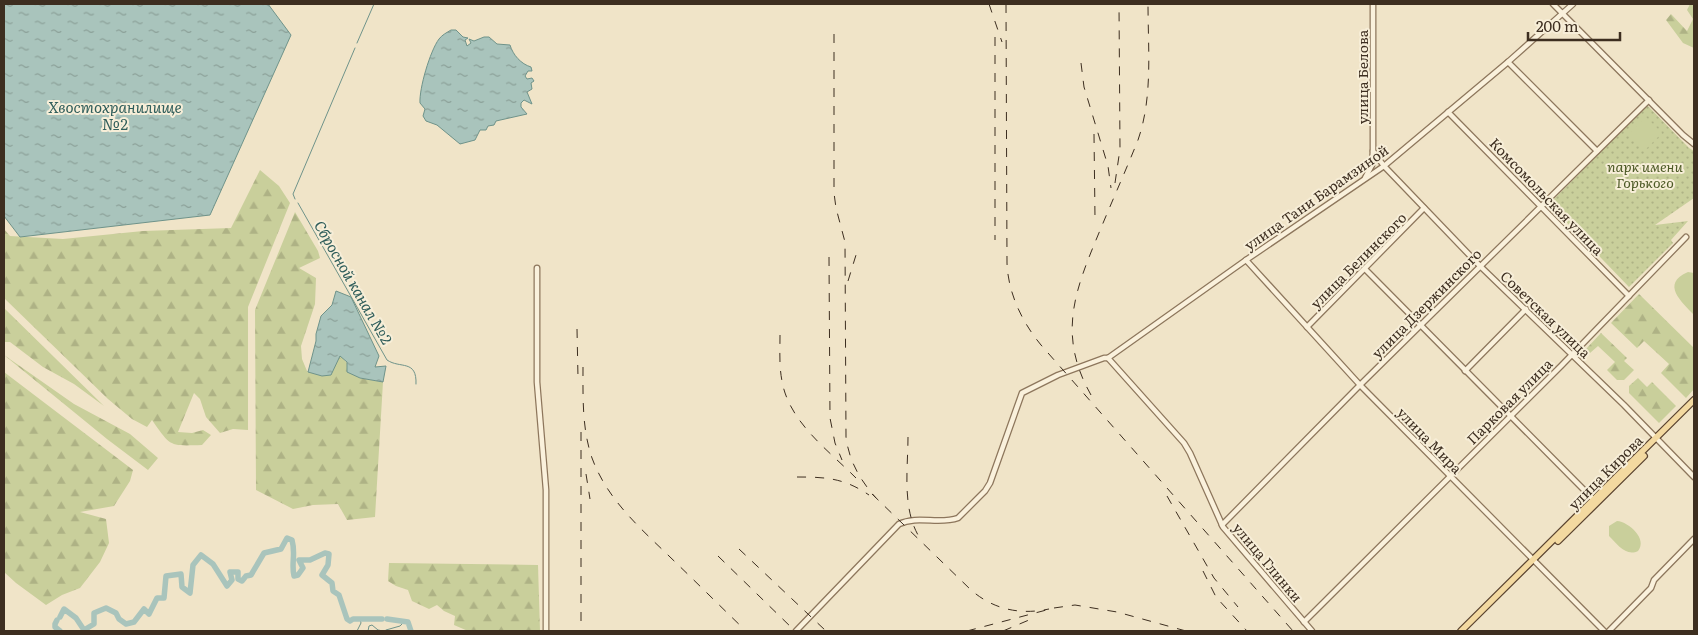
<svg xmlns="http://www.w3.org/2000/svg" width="1698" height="635" font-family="Literata,serif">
<defs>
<pattern id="forest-firs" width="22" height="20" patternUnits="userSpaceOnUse" patternTransform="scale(1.25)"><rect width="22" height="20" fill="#c9cf9b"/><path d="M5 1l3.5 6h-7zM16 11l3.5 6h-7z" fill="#aeb285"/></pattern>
<pattern id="park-dots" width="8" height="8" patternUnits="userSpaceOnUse" patternTransform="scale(1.25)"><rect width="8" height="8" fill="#c9cf9b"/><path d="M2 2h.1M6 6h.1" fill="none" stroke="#aeb285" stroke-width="1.8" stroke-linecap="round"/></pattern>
<pattern id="water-ripples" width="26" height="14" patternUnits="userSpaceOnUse" patternTransform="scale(1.25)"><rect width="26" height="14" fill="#a9c4bc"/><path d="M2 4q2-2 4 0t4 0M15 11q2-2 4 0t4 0" fill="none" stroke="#8ba098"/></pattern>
</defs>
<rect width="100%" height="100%" fill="#f0e4c8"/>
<g fill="url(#forest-firs)">
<polygon points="1690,4 1694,4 1694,48 1683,43 1666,20 1671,14 1687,31 1693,19 1687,10"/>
<path d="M260 170 279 186 290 203 248 307V430L233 429 220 433 206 417 200 399 194 393 178 432 192 433 203 430 211 435 202 445C169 446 171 447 152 420L147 427 132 419 108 399 4 298V229L10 236 63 239 143 231 231 228Z"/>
<polygon points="295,212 318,251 320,258 299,268 316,278 315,304 301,346 302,359 307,371 322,376 340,355 360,378 383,382 375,517 347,520 338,504 313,505 293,509 256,490 255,310"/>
<polygon points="1639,294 1694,348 1694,389 1686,398 1661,373 1669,364 1644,341 1637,348 1611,323"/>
<polygon points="4,308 104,406 74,384 43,367 10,342 4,342"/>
<polygon points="1601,333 1627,358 1624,361 1634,370 1624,380 1617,380 1607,370 1615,362 1598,346 1590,353 1586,349"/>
<polygon points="4,355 74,404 130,434 158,458 148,470 107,439"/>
<polygon points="4,372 133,470 130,481 114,506 80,512 106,519 109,543 100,562 80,588 62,595 46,605 16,583 4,572"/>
<polygon points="1638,378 1647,387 1652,382 1676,406 1659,423 1629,393 1629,386"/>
<polygon points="389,563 538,565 540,631 468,631 454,625 455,616 444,611 437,605 429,609 412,601 408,590 396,586 388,581"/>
</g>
<polygon fill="url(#park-dots)" points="1647,105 1689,148 1694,151 1694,198 1655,225 1688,221 1671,240 1673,243 1629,287 1549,204"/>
<g fill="#c9cf9b">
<polygon points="1646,117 1662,133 1644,151 1628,135"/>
<path d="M1688 272 1694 273V315C1682 302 1660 284 1688 272Z"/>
<path d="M1617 521C1629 522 1648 539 1638 551 1626 557 1617 544 1609 536V526Z"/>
</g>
<g fill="url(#water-ripples)" stroke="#6f938a">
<polygon points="4,4 268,4 291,35 210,215 20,237 4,216"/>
<path d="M451 30H456L463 37 468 38 465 40 467 46 471 43 469 39 474 41 484 37H489L497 44 510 45C513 55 521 64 531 67L532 71H528L525 76 527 79 532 78 534 81 531 83 532 89 527 92 532 104 524 100 521 103V107L527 114 496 121 494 125 488 126 486 130H480L475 140 460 144 437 125 426 121 423 116 425 109 420 103C419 89 430 51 439 39 442 35 446 33 451 30Z"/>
<polygon points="336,291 351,297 379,356 375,367 386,366 383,382 360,378 347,372 347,362 340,356 331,375 322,376 308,372 316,341 316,334 321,316 332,305"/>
</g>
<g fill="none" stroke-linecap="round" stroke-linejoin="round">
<g stroke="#6f938a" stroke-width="1">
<polyline points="357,43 374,4"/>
<polyline points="295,199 293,194 355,48"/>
<path d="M298 203 387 360C400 369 417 359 416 384"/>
<polyline points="386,630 400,626 404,622"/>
<polyline points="357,631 361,623 360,619"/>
<polyline points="368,631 369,626 372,625 378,630 383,631"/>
</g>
<g stroke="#a9c4bc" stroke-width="5.5">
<path d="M60 617 64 609 76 618 84 630 94 624V613L106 608 116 613 119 619 126 624 134 622 144 609 149 614 157 598H164L166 576 181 574 182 587 190 593 193 565 201 555 213 564 227 586 232 580 230 572H238V579L242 581 246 576 251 575 264 553 281 549 287 538 292 540C296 554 291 563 294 576L298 575 303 568 299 560H310L325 553 329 554 328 565 322 575 332 583 333 591 339 595 347 619 350 621 353 619H382"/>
<polyline points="387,619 408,622 411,631"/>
<polyline points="57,620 55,624 55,627 60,631"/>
</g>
<defs>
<g id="minor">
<polyline points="1373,4 1373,151 1384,166 1480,266 1624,405 1694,477"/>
<polyline points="1553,4 1683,135 1694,144"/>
<polyline points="1508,62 1597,151"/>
<polyline points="1448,112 1629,296"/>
<polyline points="1365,178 1372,165 1373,151"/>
<polyline points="1246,260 1360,385 1604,631"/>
<polyline points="537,268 537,382 546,490 546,631"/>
<polyline points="1365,269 1594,500"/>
<polyline points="1307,327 1424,208"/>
<polyline points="1108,358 1184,443 1190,453 1223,527 1312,631"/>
<polyline points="1465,371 1526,309"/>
<polyline points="1222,525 1360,385 1649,100"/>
<polyline points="1304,622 1561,366 1686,237"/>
<path d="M796 631 899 524C918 515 939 525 958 518L985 491 990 483 1022 393 1058 375 1104 358H1108L1246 260 1384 166 1508 62 1573 4"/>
<polyline points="1609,631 1651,588 1654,580 1694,539"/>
</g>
<g id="major">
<polyline points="1558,541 1644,456"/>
<polyline points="1461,631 1694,400"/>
</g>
</defs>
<use href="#minor" stroke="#8d765c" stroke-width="7"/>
<use href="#major" stroke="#5b4430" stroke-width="8"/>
<use href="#minor" stroke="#faf1dc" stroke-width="4.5"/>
<use href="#major" stroke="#f3d9a0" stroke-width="5.5"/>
<g stroke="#3d2e20" stroke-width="1" stroke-dasharray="9 9" stroke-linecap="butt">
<polyline points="989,4 1002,42"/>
<path d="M1006 4 1007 263C1008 293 1022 322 1041 345L1293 631"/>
<path d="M834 34V193L836 208 845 242 846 437C849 461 860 480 876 498"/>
<polyline points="995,37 995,240"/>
<polyline points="1081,63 1084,87 1108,166 1111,188"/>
<polyline points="1094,134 1095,218"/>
<polyline points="1115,183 1120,149 1119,4"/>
<polyline points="829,257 830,418 835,443 842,460"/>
<polyline points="848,281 856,255"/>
<polyline points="577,329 578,377"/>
<path d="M780 335C780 350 779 366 782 381 789 422 828 450 856 478"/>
<path d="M583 367C583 398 582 429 592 458 607 499 639 527 669 556 695 581 720 606 746 631"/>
<path d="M1091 395C1056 333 1076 288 1101 228 1113 199 1126 170 1138 140 1153 97 1148 49 1148 4"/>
<polyline points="581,432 581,631"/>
<path d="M908 437C908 468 902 506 918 535"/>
<polyline points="586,474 590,499"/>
<path d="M797 477C826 477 844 478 869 495"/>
<path d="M872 494 971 590C994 610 1021 615 1049 609"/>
<polyline points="1167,496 1214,578 1238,607"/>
<polyline points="739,549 826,631"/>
<polyline points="718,556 795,631"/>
<polyline points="1203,571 1216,597 1247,631"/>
<polyline points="967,631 1054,608 1075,605 1117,612 1186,631"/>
<polyline points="1003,631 1029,620"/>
</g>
</g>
<g text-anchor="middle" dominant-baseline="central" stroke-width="4" stroke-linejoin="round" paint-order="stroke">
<g font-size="14" fill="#3d2e20" stroke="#f7eed8">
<text transform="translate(1362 77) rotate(-90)">улица Белова</text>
<text transform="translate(1547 196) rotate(46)">Комсомольская улица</text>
<text transform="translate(1316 197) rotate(-35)">улица Тани Барамзиной</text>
<text transform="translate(1358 260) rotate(-45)">улица Белинского</text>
<text transform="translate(1426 303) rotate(-45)">улица Дзержинского</text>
<text transform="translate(1546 314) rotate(44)">Советская улица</text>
<text transform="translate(1509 401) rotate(-45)">Парковая улица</text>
<text transform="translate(1430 440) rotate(46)">улица Мира</text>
<text transform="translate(1605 472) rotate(-45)">улица Кирова</text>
<text transform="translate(1268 562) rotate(50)">улица Глинки</text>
</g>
<g font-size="14" font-style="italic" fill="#4d5a26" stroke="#f7eed8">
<text x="1645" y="166">парк имени<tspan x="1645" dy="16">Горького</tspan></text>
</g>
<g font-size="15" font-style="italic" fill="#2f5d5a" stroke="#f7eed8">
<text x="115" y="106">Хвостохранилище<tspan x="115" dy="17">№2</tspan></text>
<text transform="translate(354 282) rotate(60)">Сбросной канал №2</text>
</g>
</g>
<rect width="1698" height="635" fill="none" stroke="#3d2e20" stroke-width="10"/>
<path d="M1528 32v8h92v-8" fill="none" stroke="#3d2e20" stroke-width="2.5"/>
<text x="1536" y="32" font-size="15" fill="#3d2e20" stroke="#f7eed8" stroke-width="4" paint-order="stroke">200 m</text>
</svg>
